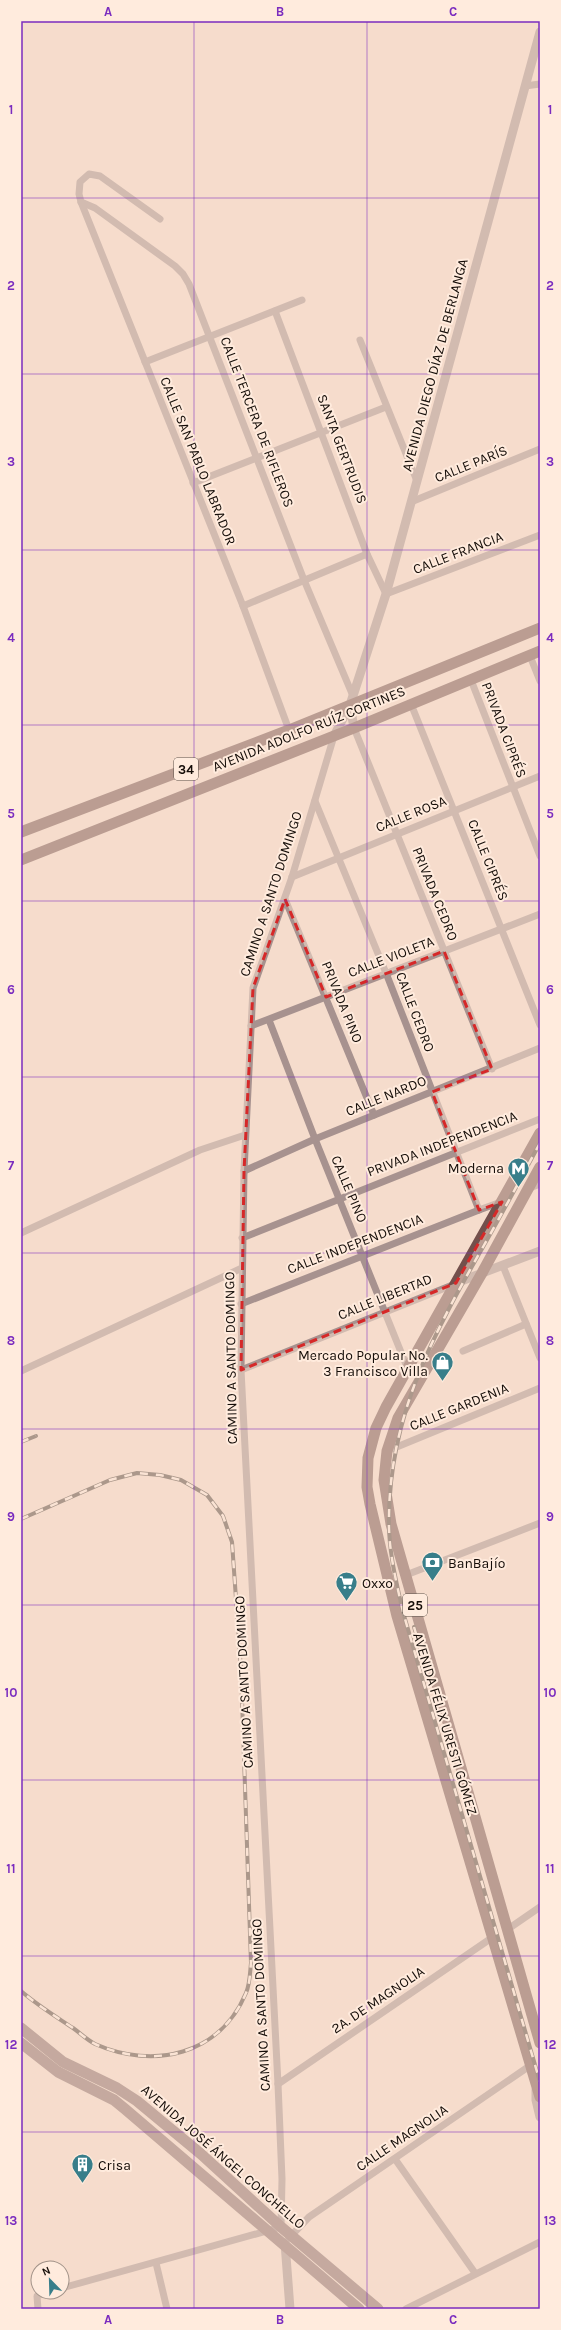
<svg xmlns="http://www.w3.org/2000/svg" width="561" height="2330" font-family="Karla,sans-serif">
<rect width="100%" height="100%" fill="#f5dccc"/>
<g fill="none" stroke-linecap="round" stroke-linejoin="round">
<g stroke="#a7928f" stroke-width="7">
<polyline points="525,86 540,84"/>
<polyline points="81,202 95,208 175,266 183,274 189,284 304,580 353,696"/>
<polyline points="160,219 100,176 89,174 80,182 79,194 81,202 243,606 289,730"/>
<polyline points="275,311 367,554 386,594 540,535"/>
<polyline points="360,340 417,481"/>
<polyline points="145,362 302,300"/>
<polyline points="193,483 386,407"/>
<polyline points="411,502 540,449"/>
<polyline points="243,606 367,554"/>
<polyline points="530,656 540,681"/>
<polyline points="471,680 540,856"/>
<polyline points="411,704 540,1025"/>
<polyline points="354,728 492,1069"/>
<polyline points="315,801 386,973 479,1210 501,1202"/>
<polyline points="292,877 540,776"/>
<polyline points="285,899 374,1115"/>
<polyline points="269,1020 315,1139 407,1367"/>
<polyline points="251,1026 540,914"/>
<polyline points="244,1171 315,1139 540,1048"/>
<polyline points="527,1189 540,1184"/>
<polyline points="21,1233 200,1150 245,1135"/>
<polyline points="242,1238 540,1119"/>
<polyline points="503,1266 540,1358"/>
<polyline points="241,1304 479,1210"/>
<polyline points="463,1351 526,1324"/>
<polyline points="241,1370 455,1284"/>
<polyline points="21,1371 242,1268"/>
<polyline points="387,1451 540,1388"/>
<polyline points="406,1575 540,1523"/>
<polyline points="508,1929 540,1907"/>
<polyline points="278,2084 493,1937"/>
<polyline points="395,2159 475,2273"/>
<polyline points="289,2238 309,2217 531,2065"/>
<polyline points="156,2263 167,2309"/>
<polyline points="62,2288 281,2227 282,2179 278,2084 241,1370 244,1171 253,988 292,877 334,736"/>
<polyline points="38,2309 37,2296 48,2292"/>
<polyline points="406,2309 540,2242"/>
</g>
<g stroke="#a7928f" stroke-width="9">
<polyline points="350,705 354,728"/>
<polyline points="334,736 350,705 386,594 540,32"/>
<polyline points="456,1283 540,1251"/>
<polyline points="536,2090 536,2100 540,2117"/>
<polyline points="285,2243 290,2309"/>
</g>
<g stroke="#896b68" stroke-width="11">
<polyline points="21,2028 63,2062 117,2088 137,2101 201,2154 281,2227 378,2309"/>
<polyline points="21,2043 58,2072 114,2100 125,2109 359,2309"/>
</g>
<g stroke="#73504c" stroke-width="11">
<polyline points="21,832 289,730 540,628"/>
<polyline points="21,860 354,728 540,651"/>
<polyline points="540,1133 386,1407 376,1428 368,1458 367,1487 370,1504 397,1616 540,2097"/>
<polyline points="540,1167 482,1273 398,1418 387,1451 384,1480 391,1524 540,2043"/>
</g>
<defs>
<g id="rail">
<path d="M540 1143C521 1178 503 1212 483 1247 434 1333 390 1414 389 1517 388 1549 396 1581 403 1612L540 2082"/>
<polyline points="21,1442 36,1436"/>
<path d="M21 1519 110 1480 137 1473 160 1475 181 1480 207 1495 223 1516 232 1542 241 1670 251 1963C250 1972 250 1984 246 1993 220 2055 154 2070 95 2044 87 2040 80 2033 73 2028 55 2016 37 2005 21 1991"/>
<polyline points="414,1627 423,1657"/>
</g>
</defs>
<use href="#rail" stroke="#52453d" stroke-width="4"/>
<use href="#rail" stroke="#ffebdd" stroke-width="2.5" stroke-dasharray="8" stroke-linecap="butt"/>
</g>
<path d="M0 0H561V2330H0ZM285 899 326 997 444 951 492 1069 432 1092 479 1210 502 1202 456 1283 241 1370 244 1171 253 988Z" fill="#f5dccc" fill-opacity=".55" fill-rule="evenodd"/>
<path fill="none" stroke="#d62828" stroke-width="3" stroke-dasharray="8 5" stroke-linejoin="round" d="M285 899 326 997 444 951 492 1069 432 1092 479 1210 502 1202 456 1283 241 1370 244 1171 253 988Z"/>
<path fill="none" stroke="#7b2cbf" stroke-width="1" stroke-opacity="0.55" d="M194 21V2309M367 21V2309M21 198H540M21 374H540M21 550H540M21 725H540M21 901H540M21 1077H540M21 1253H540M21 1429H540M21 1605H540M21 1780H540M21 1956H540M21 2132H540"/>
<defs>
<symbol id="metro-pin" viewBox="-11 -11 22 30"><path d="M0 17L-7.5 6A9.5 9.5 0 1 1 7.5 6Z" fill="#387e8a" stroke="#ffebdd"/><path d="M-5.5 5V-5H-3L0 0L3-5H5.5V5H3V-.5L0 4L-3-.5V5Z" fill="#fff"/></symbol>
<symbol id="shop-pin" viewBox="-11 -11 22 30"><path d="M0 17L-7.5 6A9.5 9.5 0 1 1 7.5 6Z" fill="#387e8a" stroke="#ffebdd"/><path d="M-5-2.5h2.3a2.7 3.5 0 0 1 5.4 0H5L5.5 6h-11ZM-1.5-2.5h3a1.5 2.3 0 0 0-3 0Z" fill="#fff"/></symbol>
<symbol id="bank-pin" viewBox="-11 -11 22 30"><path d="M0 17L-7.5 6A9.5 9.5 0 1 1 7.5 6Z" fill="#387e8a" stroke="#ffebdd"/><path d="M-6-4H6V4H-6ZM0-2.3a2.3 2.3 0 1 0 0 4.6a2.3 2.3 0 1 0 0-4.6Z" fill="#fff"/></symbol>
<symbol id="supermarket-pin" viewBox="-11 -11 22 30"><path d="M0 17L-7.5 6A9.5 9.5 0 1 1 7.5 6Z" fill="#387e8a" stroke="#ffebdd"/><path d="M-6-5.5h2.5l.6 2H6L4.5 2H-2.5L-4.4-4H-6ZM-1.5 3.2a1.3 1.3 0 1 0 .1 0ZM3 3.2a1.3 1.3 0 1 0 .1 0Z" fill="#fff"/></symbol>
<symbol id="building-pin" viewBox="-11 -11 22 30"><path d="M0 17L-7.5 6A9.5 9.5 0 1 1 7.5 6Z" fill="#387e8a" stroke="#ffebdd"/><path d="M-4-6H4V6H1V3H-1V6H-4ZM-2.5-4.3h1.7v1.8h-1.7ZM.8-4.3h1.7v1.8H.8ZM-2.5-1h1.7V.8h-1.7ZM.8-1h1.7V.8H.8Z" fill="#fff"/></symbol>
</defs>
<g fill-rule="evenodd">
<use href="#metro-pin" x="506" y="1156" width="25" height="34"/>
<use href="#shop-pin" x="430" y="1350" width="25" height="34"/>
<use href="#bank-pin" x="420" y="1550" width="25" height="34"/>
<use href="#supermarket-pin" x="334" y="1570" width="25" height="34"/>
<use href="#building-pin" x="70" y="2152" width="25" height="34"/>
</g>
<g text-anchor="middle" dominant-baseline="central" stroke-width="4" stroke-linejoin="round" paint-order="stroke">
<g fill="#ffebdd" stroke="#5b5048" stroke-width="1">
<rect x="174" y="758" width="24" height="22" rx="3"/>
<rect x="403" y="1594" width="24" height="22" rx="3"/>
</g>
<g font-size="13" font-weight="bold" fill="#150d08">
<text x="186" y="769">34</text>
<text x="415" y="1605">25</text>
</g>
<g font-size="14" fill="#150d08" stroke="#ffebdd">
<text transform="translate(435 365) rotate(-75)">AVENIDA DIEGO DÍAZ DE BERLANGA</text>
<text transform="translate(257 422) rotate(69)">CALLE TERCERA DE RIFLEROS</text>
<text transform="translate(342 449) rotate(69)">SANTA GERTRUDIS</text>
<text transform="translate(198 461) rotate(68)">CALLE SAN PABLO LABRADOR</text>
<text transform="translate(471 464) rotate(-22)">CALLE PARÍS</text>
<text transform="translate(458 553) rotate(-21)">CALLE FRANCIA</text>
<text transform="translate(309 729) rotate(-22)">AVENIDA ADOLFO RUÍZ CORTINES</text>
<text transform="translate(504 730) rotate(69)">PRIVADA CIPRÉS</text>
<text transform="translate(411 814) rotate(-22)">CALLE ROSA</text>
<text transform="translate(488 860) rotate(68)">CALLE CIPRÉS</text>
<text transform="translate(271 894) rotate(-72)">CAMINO A SANTO DOMINGO</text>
<text transform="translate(435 894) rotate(68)">PRIVADA CEDRO</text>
<text transform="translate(391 957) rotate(-21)">CALLE VIOLETA</text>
<text transform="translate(342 1002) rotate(68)">PRIVADA PINO</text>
<text transform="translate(415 1012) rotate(69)">CALLE CEDRO</text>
<text transform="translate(386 1096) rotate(-22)">CALLE NARDO</text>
<text transform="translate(442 1144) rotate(-21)">PRIVADA INDEPENDENCIA</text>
<text transform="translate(349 1189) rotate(67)">CALLE PINO</text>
<text transform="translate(355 1244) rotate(-21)">CALLE INDEPENDENCIA</text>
<text transform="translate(385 1297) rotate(-22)">CALLE LIBERTAD</text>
<text transform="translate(231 1358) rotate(-91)">CAMINO A SANTO DOMINGO</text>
<text transform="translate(459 1407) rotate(-22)">CALLE GARDENIA</text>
<text transform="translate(244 1682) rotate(-93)">CAMINO A SANTO DOMINGO</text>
<text transform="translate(445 1724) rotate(73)">AVENIDA FÉLIX URESTI GÓMEZ</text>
<text transform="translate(378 2000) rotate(-34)">2A. DE MAGNOLIA</text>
<text transform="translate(261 2005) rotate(-93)">CAMINO A SANTO DOMINGO</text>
<text transform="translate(402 2138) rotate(-34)">CALLE MAGNOLIA</text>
<text transform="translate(223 2157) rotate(41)">AVENIDA JOSÉ ÁNGEL CONCHELLO</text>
</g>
<g font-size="14" fill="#150d08" stroke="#ffebdd" text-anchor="start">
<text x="504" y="1168" text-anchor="end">Moderna</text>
<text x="428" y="1355" text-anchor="end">Mercado Popular No.<tspan x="428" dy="16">3 Francisco Villa</tspan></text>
<text x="448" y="1563">BanBajío</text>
<text x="362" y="1583">Oxxo</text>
<text x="98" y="2165">Crisa</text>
</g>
</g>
<rect width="561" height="2330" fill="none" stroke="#ffebdd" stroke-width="44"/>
<g transform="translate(50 2280) rotate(337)"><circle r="19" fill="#ffebdd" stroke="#a19288"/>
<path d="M0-3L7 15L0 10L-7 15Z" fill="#387e8a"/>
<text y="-6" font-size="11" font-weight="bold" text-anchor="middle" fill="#150d08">N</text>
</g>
<rect x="22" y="22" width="517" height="2286" fill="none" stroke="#7b2cbf" stroke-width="1.5"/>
<g font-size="13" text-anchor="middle" font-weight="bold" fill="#7b2cbf">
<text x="108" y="16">A</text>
<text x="280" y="16">B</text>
<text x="453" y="16">C</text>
<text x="11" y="114">1</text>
<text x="550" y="114">1</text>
<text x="11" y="290">2</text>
<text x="550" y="290">2</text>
<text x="11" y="466">3</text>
<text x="550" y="466">3</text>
<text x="11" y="642">4</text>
<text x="550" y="642">4</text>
<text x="11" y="818">5</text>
<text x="550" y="818">5</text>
<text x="11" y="994">6</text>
<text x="550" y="994">6</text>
<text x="11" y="1170">7</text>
<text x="550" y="1170">7</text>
<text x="11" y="1345">8</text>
<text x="550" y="1345">8</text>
<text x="11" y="1521">9</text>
<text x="550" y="1521">9</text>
<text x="11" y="1697">10</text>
<text x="550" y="1697">10</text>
<text x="11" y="1873">11</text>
<text x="550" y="1873">11</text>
<text x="11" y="2049">12</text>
<text x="550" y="2049">12</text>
<text x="11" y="2225">13</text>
<text x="550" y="2225">13</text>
<text x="108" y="2324">A</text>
<text x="280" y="2324">B</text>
<text x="453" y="2324">C</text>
</g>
</svg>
